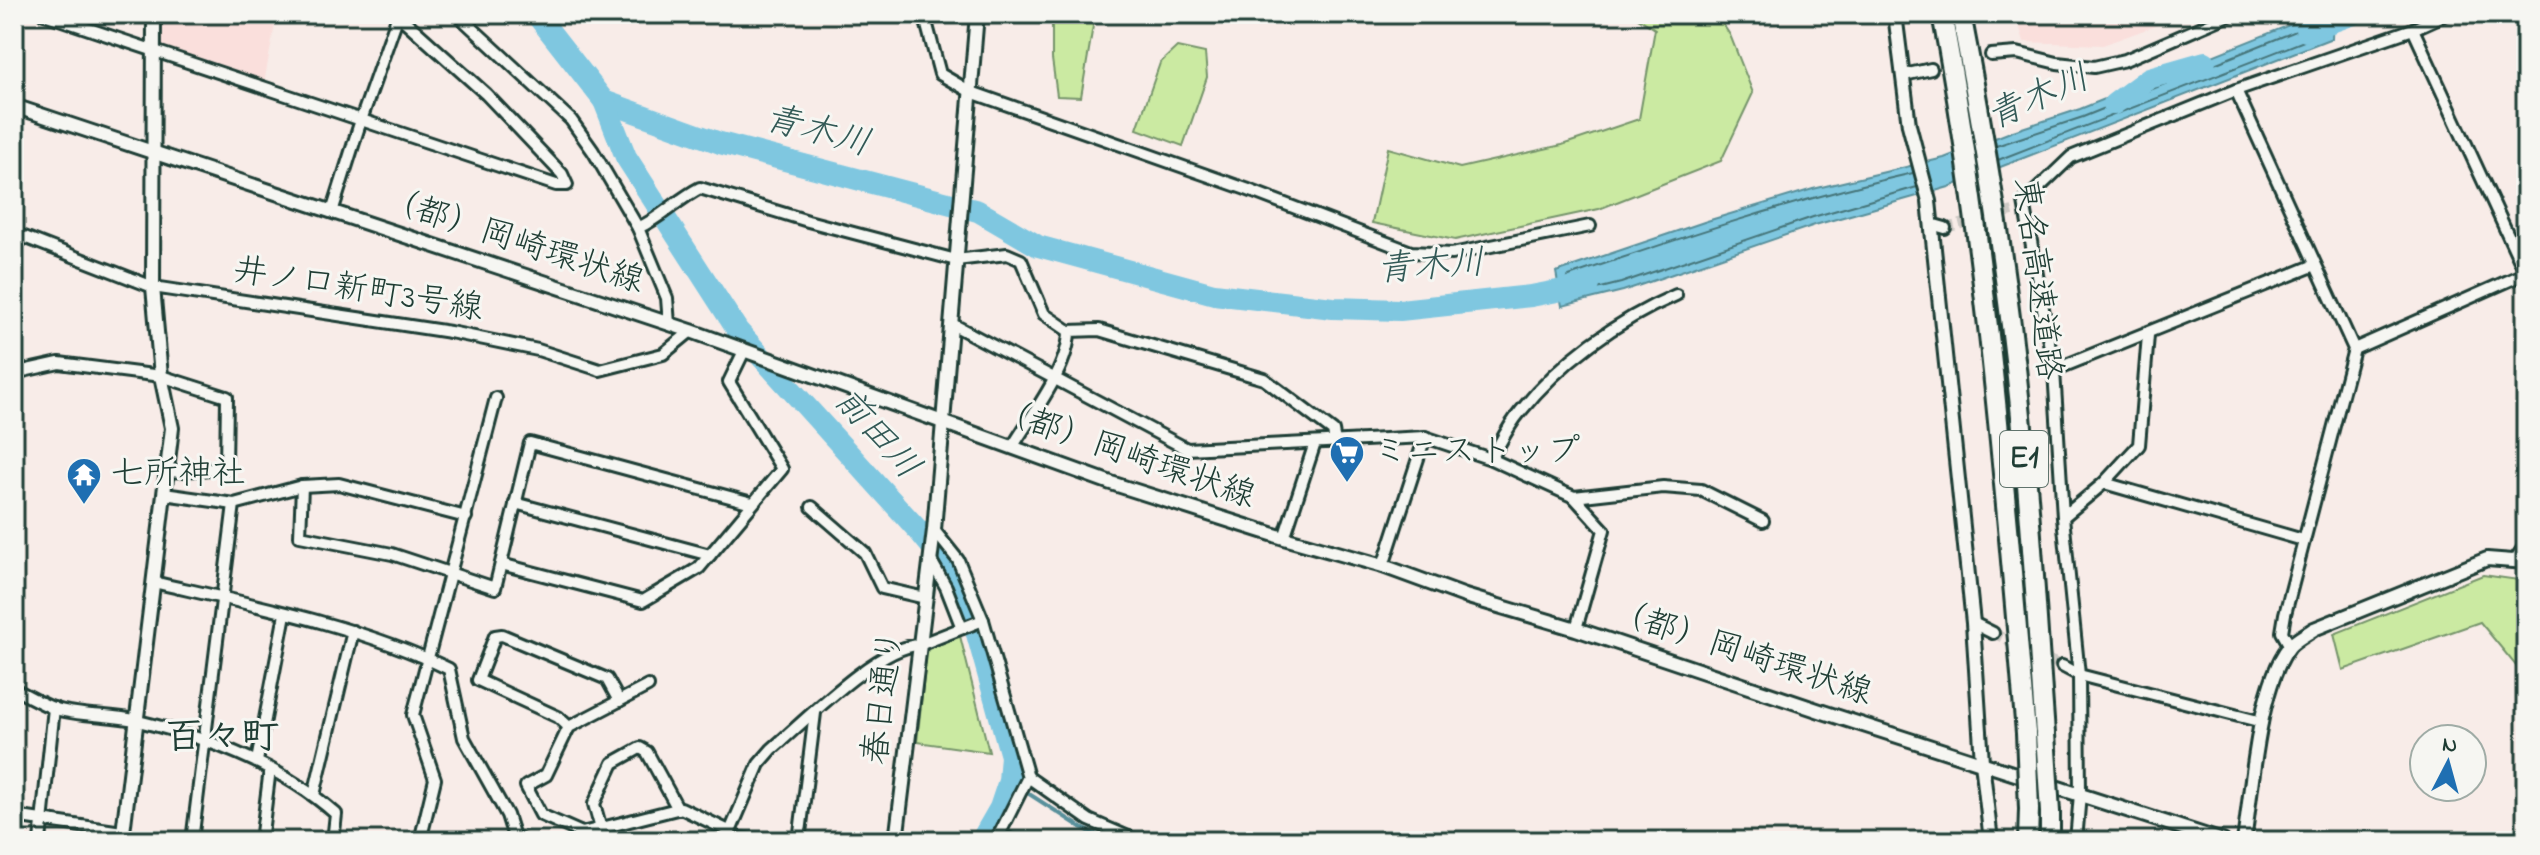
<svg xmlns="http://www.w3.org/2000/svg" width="2540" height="855" font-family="'Indie Flower','Klee One',sans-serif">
<rect width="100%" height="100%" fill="#f8ece8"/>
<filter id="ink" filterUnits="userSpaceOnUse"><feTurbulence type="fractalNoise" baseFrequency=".0125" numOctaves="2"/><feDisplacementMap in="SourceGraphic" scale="16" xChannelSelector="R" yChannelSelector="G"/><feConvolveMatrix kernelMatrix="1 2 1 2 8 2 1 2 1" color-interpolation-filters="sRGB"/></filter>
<g filter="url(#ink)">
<g fill="#fadfdc">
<polygon points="160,14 277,14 264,83 160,49"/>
<polygon points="2016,14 2188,14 2103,45 2024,42"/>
</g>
<g fill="#cbeaa2" stroke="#75946b" stroke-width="2">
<polygon points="1052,14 1095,14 1081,97 1057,96 1052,59"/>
<polygon points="1632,14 1716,14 1730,35 1753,93 1721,161 1599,209 1455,240 1372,223 1388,148 1460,168 1562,145 1639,119 1655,29"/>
<polygon points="1177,47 1205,53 1207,77 1183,146 1137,129 1160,63"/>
<polygon points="2483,575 2526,581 2526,678 2480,622 2343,670 2334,634"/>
<polygon points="960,636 989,752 917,742 927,649"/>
</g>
<polygon fill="#7fc7e0" stroke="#59909b" stroke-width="2" points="2317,14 2333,14 2332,38 1949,187 1815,225 1623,291 1562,306 1556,272 1707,221 1813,189 1944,158 2013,131 2080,109"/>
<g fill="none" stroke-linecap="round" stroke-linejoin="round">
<g stroke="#457479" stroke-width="2">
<polyline points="1996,146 2083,117 2311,25 2319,17 2317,14"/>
<polyline points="1998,160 2322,34 2325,14"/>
<path d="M1913 173C1796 199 1682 237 1569 276L1566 280 1568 292 1573 295 1621 283 1813 217 1917 187"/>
</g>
<polyline stroke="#59909b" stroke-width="4" points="1009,781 1082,828 1110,841"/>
<g stroke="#7fc7e0" stroke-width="22">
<polyline points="536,14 604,101 720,143 978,211 1038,246 1214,294 1333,308 1400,310 1531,296 1589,285"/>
<polyline points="2306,31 2354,14"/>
<polyline points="604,101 626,157 738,331 918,530 950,569 977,634 1011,756 1009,781 1000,808 981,841"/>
<polyline points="2114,104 2149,78 2205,62"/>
</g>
<g stroke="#cdc9c4" stroke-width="10" stroke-dasharray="10 5" stroke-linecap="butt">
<polyline points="1945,228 2013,211"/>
<polyline points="1993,633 2062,666"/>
</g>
<defs>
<g id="minor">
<polyline points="44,14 556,185 567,185 562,174 486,94 397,14"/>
<polyline points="457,14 571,120 593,151 638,228 667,298 669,324"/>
<polyline points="924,14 940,74 971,92 1246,189 1411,252 1452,254 1590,226"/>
<polyline points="2413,29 2526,274"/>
<polyline points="1991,55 2017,53 2057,63 2094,67 2125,60 2232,14"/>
<polyline points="1904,75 1931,69"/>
<polyline points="2236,90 2354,349 2285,614 2282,632 2290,646"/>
<polyline points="332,212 361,120 398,15"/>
<polyline points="1931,224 1945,228"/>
<path d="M638 228C661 218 678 199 700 188L808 221 956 260 1007 254 1021 260 1044 314 1069 331C1069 368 1032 414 1013 446"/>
<polyline points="14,233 153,287 450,332 538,350 600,370 663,354 691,331"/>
<polyline points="952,324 1187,449 1425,437 1491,459 1574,497 1663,487 1701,490 1763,521"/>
<polyline points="1069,331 1099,330 1264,379 1333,431 1335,442"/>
<polyline points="2354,349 2526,273"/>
<polyline points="2054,370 2315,265"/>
<polyline points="14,373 59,363 161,376 227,397 226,468 167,472"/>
<path d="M1491 459C1500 444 1508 426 1520 412 1561 361 1616 321 1676 295"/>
<polyline points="2104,483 2303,540"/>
<polyline points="302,486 300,536 392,554 495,588 530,443 752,503"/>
<polyline points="164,494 234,504 302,486 339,484 466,517"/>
<polyline points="1574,497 1604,530 1576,629"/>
<polyline points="515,503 710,555"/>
<polyline points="812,507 865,553 882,588 925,598"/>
<polyline points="2063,517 2104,483 2139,445 2148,335"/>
<polyline points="934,530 958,560 983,620 1028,777 1089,820 1138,841"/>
<polyline points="1284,538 1315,443"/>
<polyline points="930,559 946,587 962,628"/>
<polyline points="2515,560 2526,544"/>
<polyline points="501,564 643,601 699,568 782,469 729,382 744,351"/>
<polyline points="1383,566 1425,437"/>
<path d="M153 582C249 604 362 626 449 669L464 738 507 815 514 837 523 841"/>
<polyline points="1973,623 1993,633"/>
<polyline points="2062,666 2079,675 2262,722"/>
<polyline points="648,686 569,727 546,775 526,786 541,815 582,833 681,808 729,831"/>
<path d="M14 689C27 695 40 703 53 708 79 717 111 714 138 721 209 738 281 765 336 814L333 841"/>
<polyline points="569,727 558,717 478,680 495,636 502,635 607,679 619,701"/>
<polyline points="257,761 285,614"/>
<polyline points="314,795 353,631"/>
<polyline points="14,816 122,832"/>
<polyline points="601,829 594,804 613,763 640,748 647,752 678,809"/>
<polyline points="999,834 1014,841"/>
<polyline points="727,837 765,841"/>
<polyline points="40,841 54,708"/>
<polyline points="192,841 234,504"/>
<polyline points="261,841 270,769"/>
<polyline points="420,841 435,779 413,715 496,398"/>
<path d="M726 841 759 764 772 749C804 722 878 646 919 645L983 620"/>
<polyline points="799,841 815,713"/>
<polyline points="996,841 1028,777"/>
<polyline points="2076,841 2080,794 2079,675 2063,517 2054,370 2024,202 2071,157 2236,90 2413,29 2446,14"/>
</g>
<g id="tertiary">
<polyline points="1895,14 1909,125 1929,201 1973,623 1982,762 1991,841"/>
<polyline points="14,106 691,331 1111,483 1284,538 1383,566 1465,596 1576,629 1823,712 2223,841"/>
<polyline points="122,841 172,428 161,376 153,287 154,14"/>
<polyline points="896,841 934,530 977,14"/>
<path d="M2244 841C2252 789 2258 687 2289 647 2295 640 2307 634 2314 629L2487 559 2526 562"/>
</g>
<g id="motorway">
<path d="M1942 14C1987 251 2005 492 2026 733"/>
<path d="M1961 14C1986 144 2007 274 2020 406 2031 515 2037 625 2045 734"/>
<polyline points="2028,841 2029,809"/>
<polyline points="2050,841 2050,812"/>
</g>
</defs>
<use href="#minor" stroke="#1f3d34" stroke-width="16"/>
<use href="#tertiary" stroke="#1f3d34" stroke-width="18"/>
<use href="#motorway" stroke="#1f3d34" stroke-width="24"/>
<use href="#minor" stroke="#f6f6f2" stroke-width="10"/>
<use href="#tertiary" stroke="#f6f6f2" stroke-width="12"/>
<use href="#motorway" stroke="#f6f6f2" stroke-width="18"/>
<defs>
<g id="motorway-bridge">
<polyline points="2026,733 2029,809"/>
<polyline points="2045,734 2050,812"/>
</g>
</defs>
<use href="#motorway-bridge" stroke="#1f3d34" stroke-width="24" stroke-linecap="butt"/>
<use href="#motorway-bridge" stroke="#f6f6f2" stroke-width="18"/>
</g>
</g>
<defs>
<symbol id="supermarket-pin" viewBox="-11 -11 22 30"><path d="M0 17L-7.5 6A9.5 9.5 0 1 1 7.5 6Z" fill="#1f6fb2" stroke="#f6f6f2"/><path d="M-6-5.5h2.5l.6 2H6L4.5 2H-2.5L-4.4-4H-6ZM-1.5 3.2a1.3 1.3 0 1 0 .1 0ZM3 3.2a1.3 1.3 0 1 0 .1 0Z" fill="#fff"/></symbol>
<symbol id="temple-pin" viewBox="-11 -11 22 30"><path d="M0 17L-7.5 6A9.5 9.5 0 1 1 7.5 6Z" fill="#1f6fb2" stroke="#f6f6f2"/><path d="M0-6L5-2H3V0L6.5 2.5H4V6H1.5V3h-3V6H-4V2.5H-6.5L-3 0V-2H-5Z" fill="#fff"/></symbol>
</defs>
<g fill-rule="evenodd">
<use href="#supermarket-pin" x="1327" y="433" width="40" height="54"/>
<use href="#temple-pin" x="64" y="455" width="40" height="54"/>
</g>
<g text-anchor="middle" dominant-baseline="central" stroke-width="6" stroke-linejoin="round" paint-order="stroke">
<rect fill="#f6f6f2" stroke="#60746d" stroke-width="2" x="2000" y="431" width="48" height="56" rx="6"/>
<g font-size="32" font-weight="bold" fill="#1f3d34">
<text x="2024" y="459">E1</text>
</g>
<g font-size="34" fill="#1f3d34" stroke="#f6f6f2">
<text transform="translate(513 242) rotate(18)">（都）岡崎環状線</text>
<text transform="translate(2036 279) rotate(83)">東名高速道路</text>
<text transform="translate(358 291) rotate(9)">井ノ口新町3号線</text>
<text transform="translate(1125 455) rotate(19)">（都）岡崎環状線</text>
<text transform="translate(1741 654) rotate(18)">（都）岡崎環状線</text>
<text transform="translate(885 697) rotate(-83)">春日通り</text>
</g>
<g font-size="34" fill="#1f3d34" stroke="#f6f6f2" text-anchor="start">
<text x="1373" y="453">ミニストップ</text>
<text x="110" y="475">七所神社</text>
</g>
<g font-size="36" font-style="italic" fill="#325956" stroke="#f6f6f2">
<text transform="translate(2039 99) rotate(-24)">青木川</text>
<text transform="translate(817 133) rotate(15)">青木川</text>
<text transform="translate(1431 268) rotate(-4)">青木川</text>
<text transform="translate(876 435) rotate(48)">前田川</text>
</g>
<g font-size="38" font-weight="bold" fill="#1f3d34" stroke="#f6f6f2">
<text x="222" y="739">百々町</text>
</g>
</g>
<rect width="2540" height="855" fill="none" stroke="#f6f6f2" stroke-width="48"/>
<rect x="24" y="24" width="2492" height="807" fill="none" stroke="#1f3d34" stroke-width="3" filter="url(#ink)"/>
<g transform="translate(2448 763) rotate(6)"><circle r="38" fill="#f6f6f2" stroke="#a0aca6" stroke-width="2"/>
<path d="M0-6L14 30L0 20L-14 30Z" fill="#1f6fb2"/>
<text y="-12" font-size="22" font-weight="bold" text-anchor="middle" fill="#1f3d34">N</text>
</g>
</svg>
